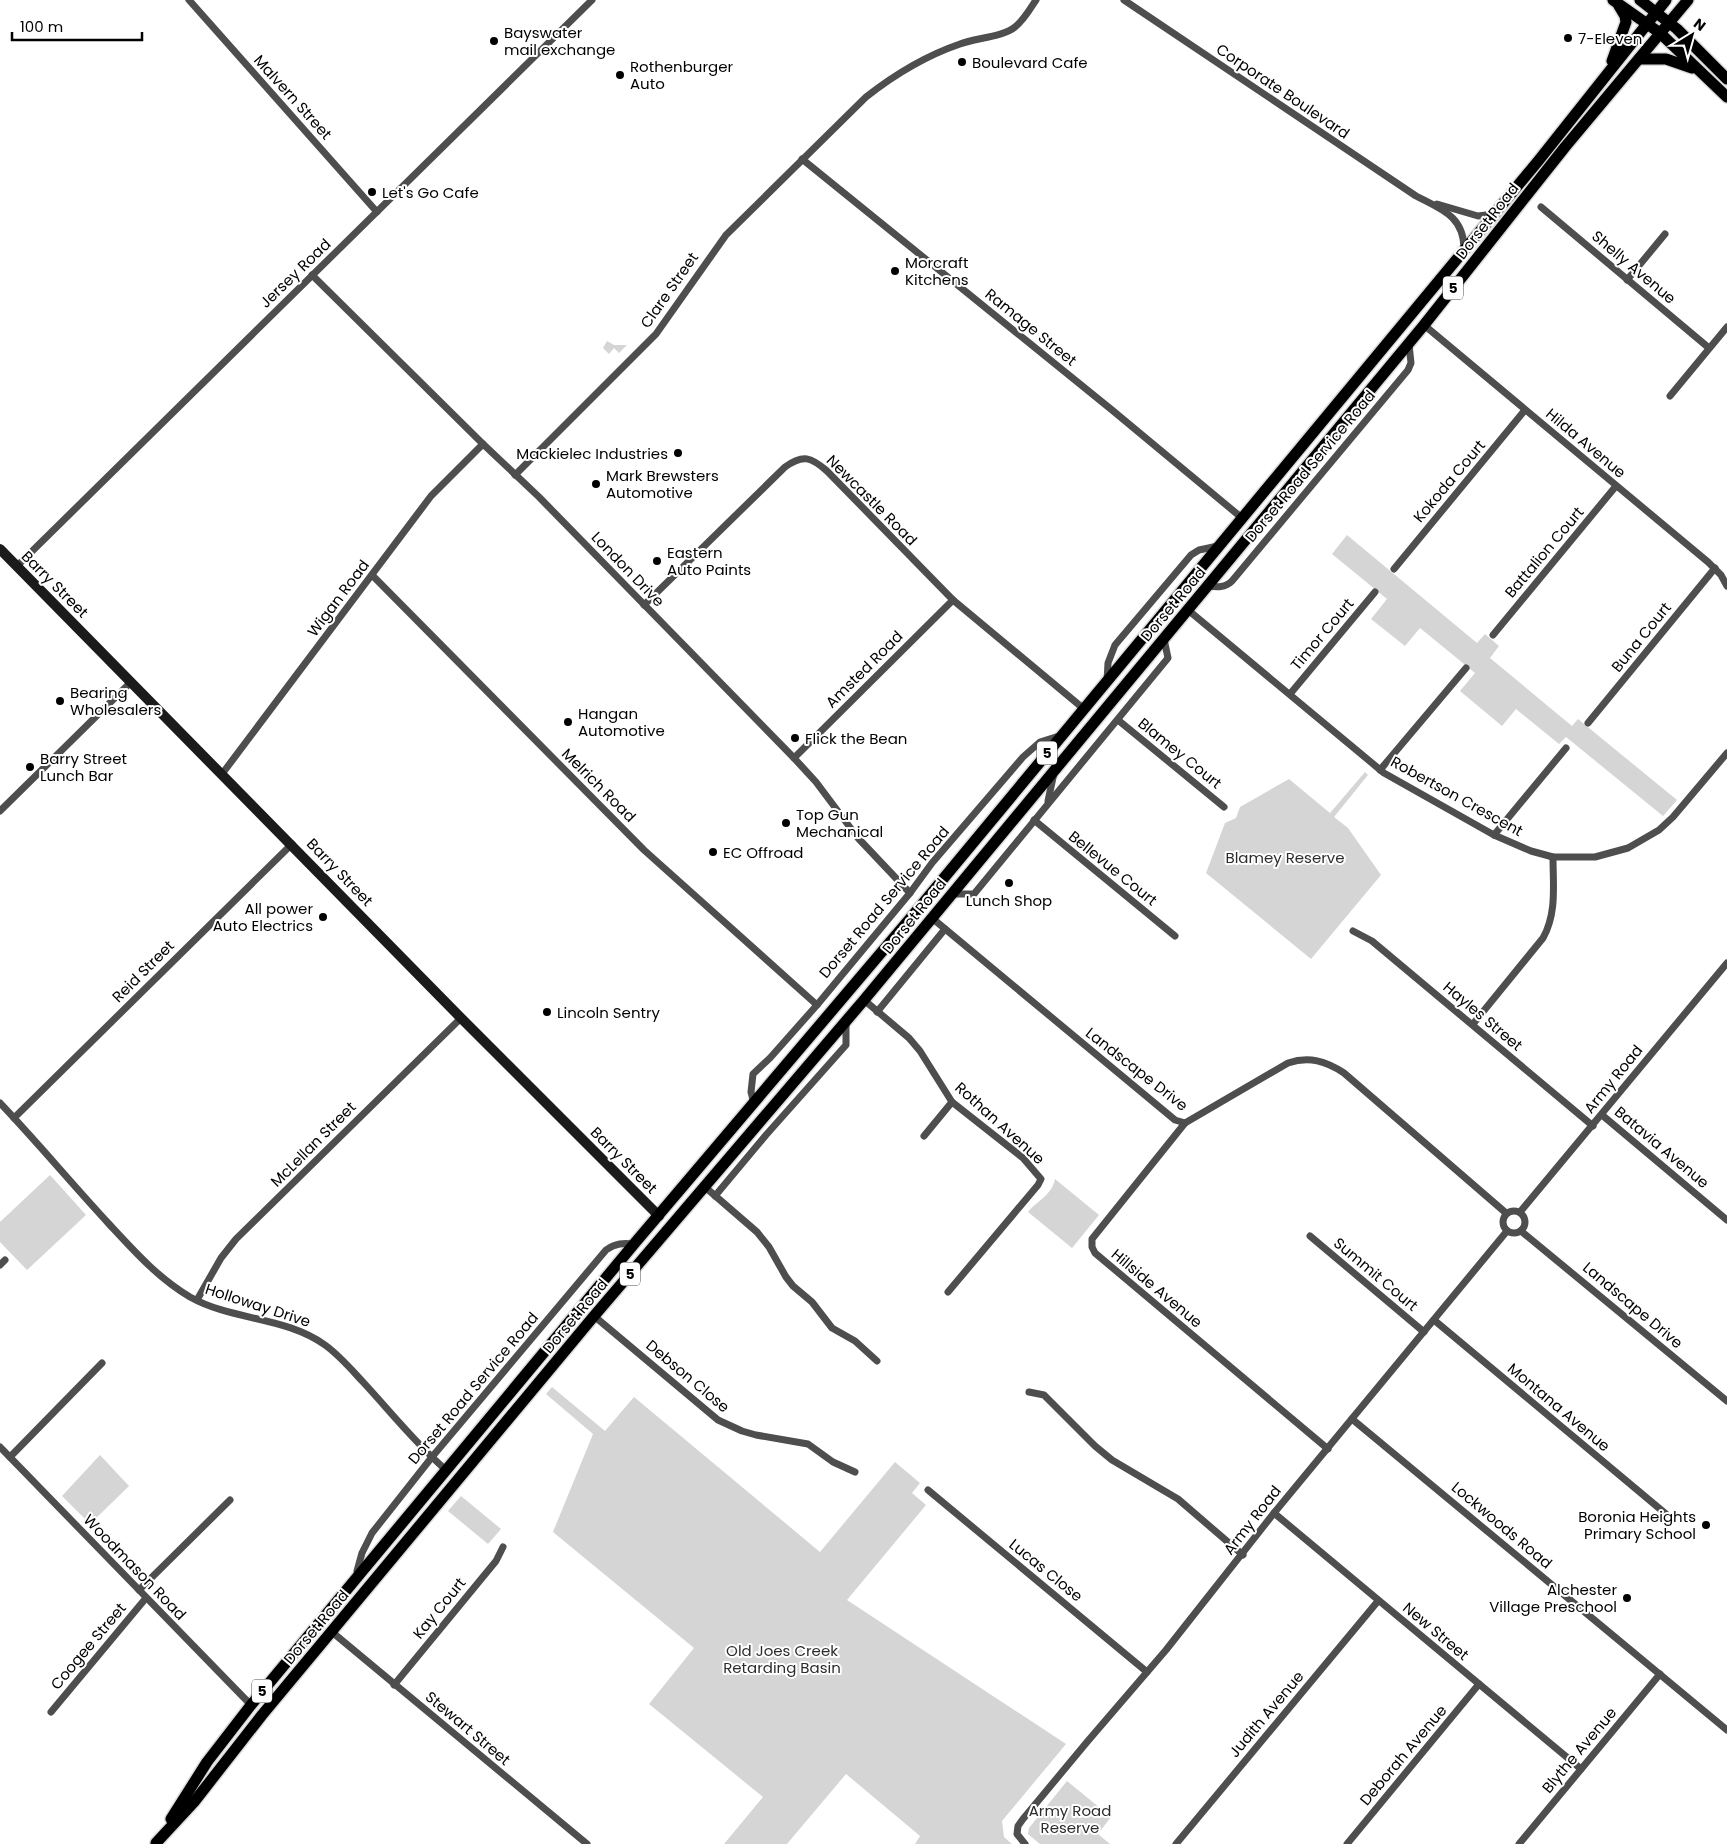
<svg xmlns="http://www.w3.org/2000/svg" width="1727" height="1844" font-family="Poppins,sans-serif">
<rect width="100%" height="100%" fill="#fff"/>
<g fill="#d5d5d5">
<polygon points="607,341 614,345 627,345 619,353 614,348 609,354 603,348"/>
<polygon points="1347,535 1477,643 1485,634 1499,646 1490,658 1572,726 1578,719 1677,800 1663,816 1566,737 1559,744 1516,709 1502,726 1460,691 1475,673 1420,628 1405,646 1371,619 1387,599 1332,554"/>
<polygon points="1365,772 1368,775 1334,817 1348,828 1381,875 1311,959 1206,873 1225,823 1236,818 1240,807 1289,779 1330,813"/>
<polygon points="50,1175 86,1215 27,1270 0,1242 0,1222"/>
<path d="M1055 1179 1099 1215 1072 1248 1028 1212C1038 1200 1052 1195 1055 1179Z"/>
<polygon points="552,1387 605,1431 634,1397 820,1552 895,1462 920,1483 912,1493 926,1505 847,1600 1066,1744 1002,1821 1004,1837 1012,1844 915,1844 920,1836 846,1774 787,1844 724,1844 763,1797 649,1704 694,1648 553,1532 593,1434 546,1394"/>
<polygon points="100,1455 129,1486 90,1524 62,1496"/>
<polygon points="461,1496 501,1529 488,1544 448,1511"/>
<polygon points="1067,1781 1111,1817 1098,1834 1110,1844 1040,1844 1028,1834 1029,1828"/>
</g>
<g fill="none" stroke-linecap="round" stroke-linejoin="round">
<defs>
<g id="primary">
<polyline points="1613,0 1660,33 1727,97"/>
<polyline points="1640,0 1677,29 1727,79"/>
<polyline points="1639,59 1666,59 1692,68"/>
<polyline points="1612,61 1626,22 1625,16 1619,6"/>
<polyline points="171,1819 207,1762 251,1705 634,1244 919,908 1539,160 1666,0"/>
<polyline points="156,1843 194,1802 262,1715 594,1316 864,1000 1424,325 1565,147 1688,0"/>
</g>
</defs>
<use href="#primary" stroke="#dbdbdb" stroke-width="14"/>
<g stroke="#4e4e4e" stroke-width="7">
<polyline points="189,0 377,212"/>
<path d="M1124 0 1416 196C1441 209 1464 216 1464 249"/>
<polyline points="802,159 1112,410 1242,518"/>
<polyline points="1437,204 1478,216 1494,214"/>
<polyline points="1541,207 1709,348"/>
<polyline points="312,275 483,444 539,497 794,758 816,782 858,838 910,893"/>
<polyline points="1627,280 1665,234"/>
<polyline points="1424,325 1708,562 1721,575 1727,586"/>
<polyline points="1670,396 1727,327"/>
<path d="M515 475 656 334 726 235 866 97C894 75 925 56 960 44 975 38 1003 37 1015 27 1024 20 1030 9 1036 0"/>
<polyline points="17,566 592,0"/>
<polyline points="1394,569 1525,410"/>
<polyline points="372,575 644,850 817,1005"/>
<path d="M1207 586C1217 587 1225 588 1232 581L1408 370 1411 363 1409 344"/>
<path d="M644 605 785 467C803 454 811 457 827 471L953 600 1084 709"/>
<polyline points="1188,610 1384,773 1494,835 1531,851 1553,857 1595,857 1628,848 1659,830 1673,817 1727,753"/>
<polyline points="1493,635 1616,486"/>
<polyline points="1107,681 1108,663 1115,645 1191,555 1199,550 1218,546"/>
<polyline points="1290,694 1375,592"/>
<polyline points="1118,720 1224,807"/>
<polyline points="1588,723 1715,568"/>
<polyline points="794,758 953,600"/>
<polyline points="1380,770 1466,668"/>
<polyline points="222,774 431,496 483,444"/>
<polyline points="1048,801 1054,773"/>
<polyline points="0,811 131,682"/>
<polyline points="1034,820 1175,936"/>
<polyline points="1494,835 1566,748"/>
<polyline points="952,894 974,894 1168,658 1164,639"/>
<path d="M932 918 1175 1120 1185 1123 1288 1063C1309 1056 1326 1061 1344 1073L1506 1213"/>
<polyline points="1353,931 1372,941 1593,1126"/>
<polyline points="864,1000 909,1038 920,1051 952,1102 1023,1158 1041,1179 1038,1185 948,1292"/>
<polyline points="877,1012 945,929"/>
<path d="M1473 1024 1543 938C1557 913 1553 885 1553 857"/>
<path d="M0 1103C37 1142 72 1184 109 1224 134 1251 158 1278 190 1297 233 1321 284 1316 325 1345 339 1355 351 1369 363 1382 390 1411 415 1443 446 1470"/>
<polyline points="754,1103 751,1092 753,1074 770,1058 817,1005 910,893 932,863 1023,757 1040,742 1059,736"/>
<polyline points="1602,1115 1727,1220"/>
<polyline points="14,1118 292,844"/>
<polyline points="1185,1123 1092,1239 1092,1247 1095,1253 1328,1449"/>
<polyline points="924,1136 952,1102"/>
<polyline points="705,1187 757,1232 769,1247 786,1277 793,1286 812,1302 832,1328 855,1341 877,1361"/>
<polyline points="715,1196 766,1135 846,1045 846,1022"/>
<circle cx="1514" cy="1222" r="11"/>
<polyline points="1520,1212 1727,963"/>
<polyline points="1521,1231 1727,1401"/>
<polyline points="1310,1236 1424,1332"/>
<polyline points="0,1265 5,1260"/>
<polyline points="197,1300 221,1258 236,1239 461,1018"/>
<polyline points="594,1316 718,1420 742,1431 756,1435 808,1444 833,1462 855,1472"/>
<polyline points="1434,1320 1666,1514"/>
<polyline points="1029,1392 1044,1395 1095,1446 1112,1460 1178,1499 1243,1555"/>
<polyline points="1352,1419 1727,1730"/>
<polyline points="0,1447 251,1705"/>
<polyline points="10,1457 102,1363"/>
<polyline points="928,1490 1147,1672"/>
<polyline points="1274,1513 1581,1769"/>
<path d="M358 1575 357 1571 362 1553 372 1533 432 1457 606 1250C616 1243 623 1243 634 1244"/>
<polyline points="139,1590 230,1500"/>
<polyline points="332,1632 587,1844"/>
<polyline points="394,1685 496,1561 503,1547"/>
<polyline points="51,1712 146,1598"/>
<polyline points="1025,1844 1017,1834 1018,1826 1023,1819 1087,1742 1166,1650 1274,1513 1507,1231"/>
<polyline points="1176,1844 1378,1601"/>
<polyline points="1347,1844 1479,1684"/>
<polyline points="1519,1844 1660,1674"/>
</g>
<polyline stroke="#1b1b1b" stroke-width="10" points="0,549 461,1018 659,1216"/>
<use href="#primary" stroke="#000" stroke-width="11"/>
</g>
<g fill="#000" stroke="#fff" stroke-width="2">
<circle cx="1568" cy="38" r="5"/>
<circle cx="494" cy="41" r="5"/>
<circle cx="962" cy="62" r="5"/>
<circle cx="620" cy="75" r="5"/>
<circle cx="372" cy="192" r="5"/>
<circle cx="895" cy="271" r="5"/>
<circle cx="678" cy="453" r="5"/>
<circle cx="596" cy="484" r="5"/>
<circle cx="657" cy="561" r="5"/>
<circle cx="60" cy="701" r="5"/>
<circle cx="568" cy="722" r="5"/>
<circle cx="795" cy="738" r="5"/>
<circle cx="30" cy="767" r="5"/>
<circle cx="786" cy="823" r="5"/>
<circle cx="713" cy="852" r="5"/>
<circle cx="1009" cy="883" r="5"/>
<circle cx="323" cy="917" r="5"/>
<circle cx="547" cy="1012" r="5"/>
<circle cx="1706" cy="1525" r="5"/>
<circle cx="1627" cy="1598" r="5"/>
</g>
<g text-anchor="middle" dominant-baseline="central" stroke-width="4" stroke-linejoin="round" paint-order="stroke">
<g fill="#fff" stroke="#4c4c4c" stroke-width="1">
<rect x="1443" y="276.5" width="20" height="23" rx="4"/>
<rect x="1037" y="741.5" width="20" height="23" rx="4"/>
<rect x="620" y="1262.5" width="20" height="23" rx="4"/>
<rect x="252" y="1679.5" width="20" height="23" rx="4"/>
</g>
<g font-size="14" font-weight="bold" fill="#000">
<text x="1453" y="288">5</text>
<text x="1047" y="753">5</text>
<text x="630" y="1274">5</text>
<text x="262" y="1691">5</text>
</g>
<g font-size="15" fill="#000" stroke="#fff" text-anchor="start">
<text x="504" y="32">Bayswater<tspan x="504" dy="17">mail exchange</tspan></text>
<text x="1578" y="38">7-Eleven</text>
<text x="972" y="62">Boulevard Cafe</text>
<text x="630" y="66">Rothenburger<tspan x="630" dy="17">Auto</tspan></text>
<text x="382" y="192">Let's Go Cafe</text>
<text x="905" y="262">Morcraft<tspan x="905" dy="17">Kitchens</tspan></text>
<text x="668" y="453" text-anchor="end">Mackielec Industries</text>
<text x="606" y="475">Mark Brewsters<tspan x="606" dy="17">Automotive</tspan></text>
<text x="667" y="552">Eastern<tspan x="667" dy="17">Auto Paints</tspan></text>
<text x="70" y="692">Bearing<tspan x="70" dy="17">Wholesalers</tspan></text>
<text x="578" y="713">Hangan<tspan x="578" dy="17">Automotive</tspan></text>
<text x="805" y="738">Flick the Bean</text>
<text x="40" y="758">Barry Street<tspan x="40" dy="17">Lunch Bar</tspan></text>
<text x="796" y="814">Top Gun<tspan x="796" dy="17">Mechanical</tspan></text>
<text x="723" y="852">EC Offroad</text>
<text x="1009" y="900" text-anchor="middle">Lunch Shop</text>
<text x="313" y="908" text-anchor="end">All power<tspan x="313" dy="17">Auto Electrics</tspan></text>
<text x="557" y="1012">Lincoln Sentry</text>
<text x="1696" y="1516" text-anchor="end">Boronia Heights<tspan x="1696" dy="17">Primary School</tspan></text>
<text x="1617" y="1589" text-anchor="end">Alchester<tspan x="1617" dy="17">Village Preschool</tspan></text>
</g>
<g font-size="15" fill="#000" stroke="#fff">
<text transform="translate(1283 91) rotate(34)">Corporate Boulevard</text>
<text transform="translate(293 97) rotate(48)">Malvern Street</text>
<text transform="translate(1487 221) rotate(-52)">Dorset Road</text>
<text transform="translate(1634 267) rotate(40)">Shelly Avenue</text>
<text transform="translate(295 273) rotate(-44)">Jersey Road</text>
<text transform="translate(669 290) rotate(-55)">Clare Street</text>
<text transform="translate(1031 327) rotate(39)">Ramage Street</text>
<text transform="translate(1586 443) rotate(40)">Hilda Avenue</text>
<text transform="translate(1310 466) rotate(-50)">Dorset Road Service Road</text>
<text transform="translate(1449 481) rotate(-50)">Kokoda Court</text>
<text transform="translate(872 500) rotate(45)">Newcastle Road</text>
<text transform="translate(1544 552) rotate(-50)">Battalion Court</text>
<text transform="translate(628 569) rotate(46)">London Drive</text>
<text transform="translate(55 584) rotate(45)">Barry Street</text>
<text transform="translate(338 598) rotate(-53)">Wigan Road</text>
<text transform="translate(1173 604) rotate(-50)">Dorset Road</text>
<text transform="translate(1322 634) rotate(-50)">Timor Court</text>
<text transform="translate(1641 637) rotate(-51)">Buna Court</text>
<text transform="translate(864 669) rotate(-45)">Amsted Road</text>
<text transform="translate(1180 753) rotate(39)">Blamey Court</text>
<text transform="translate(599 785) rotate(45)">Melrich Road</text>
<text transform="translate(1457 796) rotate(29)">Robertson Crescent</text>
<text transform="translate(1113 868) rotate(39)">Bellevue Court</text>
<text transform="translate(340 872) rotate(46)">Barry Street</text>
<text transform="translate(884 902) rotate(-50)">Dorset Road Service Road</text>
<text transform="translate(914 916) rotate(-51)">Dorset Road</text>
<text transform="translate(143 971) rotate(-45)">Reid Street</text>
<text transform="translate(1483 1016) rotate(40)">Hayles Street</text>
<text transform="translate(1137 1069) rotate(38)">Landscape Drive</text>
<text transform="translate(1613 1079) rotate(-51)">Army Road</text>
<text transform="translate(1000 1123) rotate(42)">Rothan Avenue</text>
<text transform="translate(313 1144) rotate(-45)">McLellan Street</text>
<text transform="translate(1662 1147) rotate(40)">Batavia Avenue</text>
<text transform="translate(624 1160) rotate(45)">Barry Street</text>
<text transform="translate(1376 1274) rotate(40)">Summit Court</text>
<text transform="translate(1157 1288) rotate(40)">Hillside Avenue</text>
<text transform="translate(258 1305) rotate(18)">Holloway Drive</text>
<text transform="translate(1633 1305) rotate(40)">Landscape Drive</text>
<text transform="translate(575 1316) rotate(-50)">Dorset Road</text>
<text transform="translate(688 1376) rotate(40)">Debson Close</text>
<text transform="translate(473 1388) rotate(-50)">Dorset Road Service Road</text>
<text transform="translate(1559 1407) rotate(40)">Montana Avenue</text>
<text transform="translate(1252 1520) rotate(-52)">Army Road</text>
<text transform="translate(1502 1525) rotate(40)">Lockwoods Road</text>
<text transform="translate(135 1567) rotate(46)">Woodmason Road</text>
<text transform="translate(1046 1570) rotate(39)">Lucas Close</text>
<text transform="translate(439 1608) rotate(-51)">Kay Court</text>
<text transform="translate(316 1627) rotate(-50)">Dorset Road</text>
<text transform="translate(1436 1631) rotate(40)">New Street</text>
<text transform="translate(88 1646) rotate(-50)">Coogee Street</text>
<text transform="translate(1266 1714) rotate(-50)">Judith Avenue</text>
<text transform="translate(468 1728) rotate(40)">Stewart Street</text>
<text transform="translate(1579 1750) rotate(-50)">Blythe Avenue</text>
<text transform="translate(1403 1755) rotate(-50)">Deborah Avenue</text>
</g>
<g font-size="15" fill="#2c2c2c" stroke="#fff">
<text x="1285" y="857">Blamey Reserve</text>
<text x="782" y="1650">Old Joes Creek<tspan x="782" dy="17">Retarding Basin</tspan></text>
<text x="1070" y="1810">Army Road<tspan x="1070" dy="17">Reserve</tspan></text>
</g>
</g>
<g transform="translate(1692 35) rotate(37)" stroke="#ffffff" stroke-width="4" paint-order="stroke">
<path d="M0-4L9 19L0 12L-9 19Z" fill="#000000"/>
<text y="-8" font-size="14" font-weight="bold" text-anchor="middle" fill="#000000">N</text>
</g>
<path d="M12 32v8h130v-8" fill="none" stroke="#000000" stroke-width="2.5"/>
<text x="20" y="32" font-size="15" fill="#000000" stroke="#ffffff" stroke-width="4" paint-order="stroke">100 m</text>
</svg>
